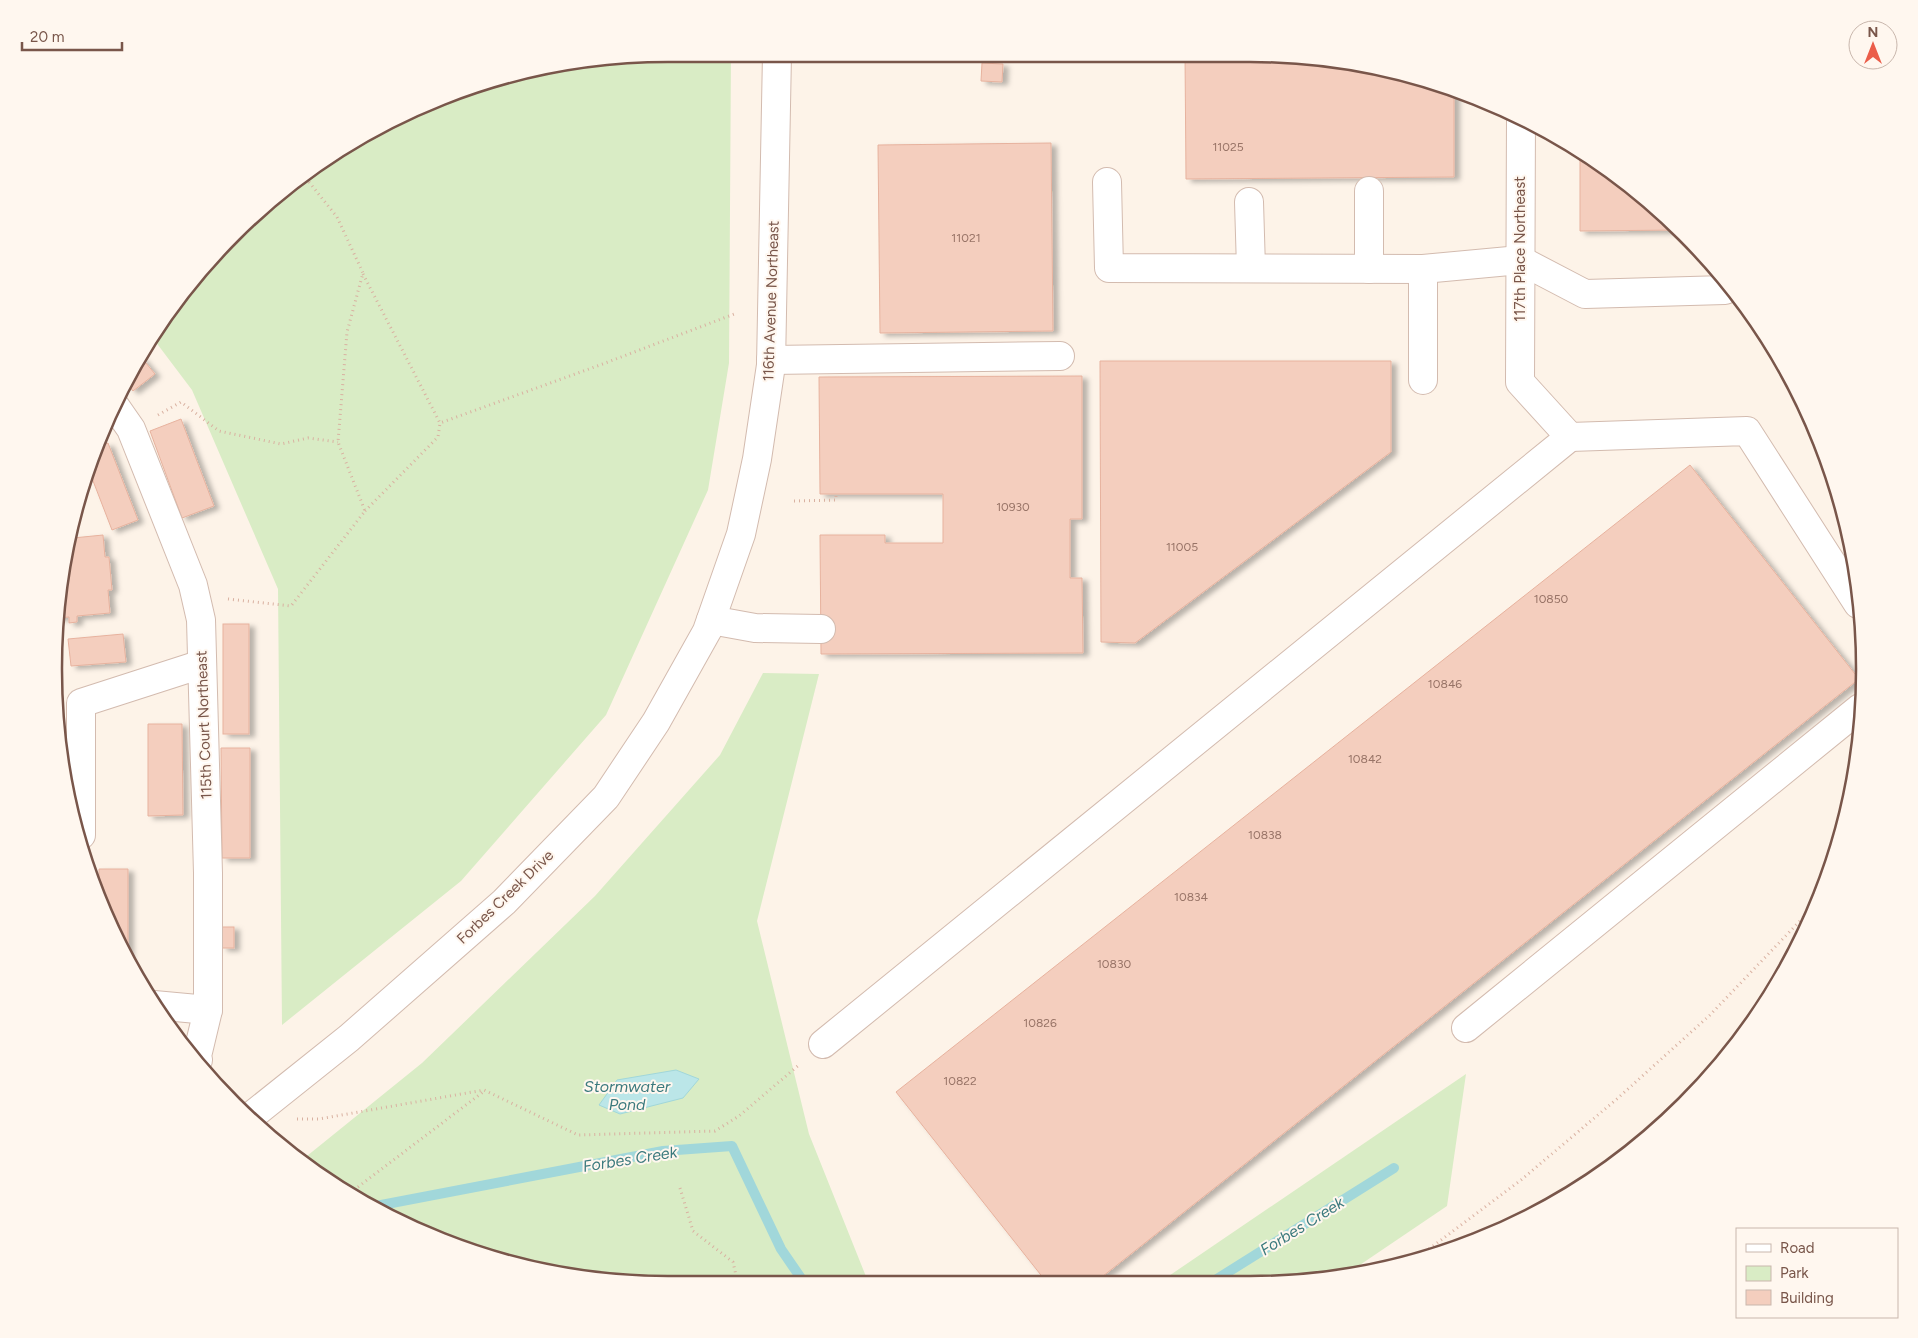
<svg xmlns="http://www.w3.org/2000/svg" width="1918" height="1338" font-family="Figtree,sans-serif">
<defs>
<filter id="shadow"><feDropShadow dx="5.5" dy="3" stdDeviation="2.5" flood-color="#0004"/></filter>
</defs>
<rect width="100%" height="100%" fill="#fdf3e8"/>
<g fill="#d9ecc5">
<polygon points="669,54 731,54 729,363 708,490 606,715 461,881 282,1025 278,589 192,390 152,337 157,327 206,264 327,157 433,101 509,75"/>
<polygon points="763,673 819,674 757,921 809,1134 869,1284 669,1284 549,1272 433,1237 327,1180 302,1160 422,1063 595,896 720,755"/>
<polygon points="1466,1074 1447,1206 1345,1275 1249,1284 1157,1284"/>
</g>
<polygon fill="#bbe6e8" stroke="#a1d7da" points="676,1070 699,1079 683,1098 620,1114 599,1105 617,1080"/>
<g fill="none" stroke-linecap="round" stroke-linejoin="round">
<g stroke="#a1d7da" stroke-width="10">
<polyline points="376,1206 663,1151 732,1146 781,1249 805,1284"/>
<polyline points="1209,1284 1394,1168"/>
</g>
</g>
<g fill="#f4cebe" stroke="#e7b29e" filter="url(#shadow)">
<polygon points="1185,54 1249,54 1369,66 1454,94 1454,177 1186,179"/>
<polygon points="982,63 1003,64 1002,82 981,81"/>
<polygon points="1051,143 1053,331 880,333 878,145"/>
<polygon points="1580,154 1623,181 1679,230 1580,231"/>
<polygon points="141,357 155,374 133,391 127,384"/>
<polygon points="1100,361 1391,361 1391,452 1135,643 1101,642"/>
<polygon points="1082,376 1082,519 1070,519 1070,578 1082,578 1083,653 821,654 820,535 885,535 885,543 943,543 943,494 820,494 819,377"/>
<polygon points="181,419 214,506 182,518 150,431"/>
<polygon points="108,443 138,520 112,530 90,473 97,447"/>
<polygon points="1690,465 1859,679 1093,1284 1048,1284 896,1092"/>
<polygon points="103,535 105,557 109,557 112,590 108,590 110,613 77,616 77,622 69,623 69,617 58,618 59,589 73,538"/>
<rect x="223" y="624" width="26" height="110"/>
<polygon points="123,634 126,662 71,666 68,639"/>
<polygon points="148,724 182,724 183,815 148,816"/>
<polygon points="221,748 250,748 250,858 222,858"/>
<polygon points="99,869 128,869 128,959 117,941 99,888"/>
<rect x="222" y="927" width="12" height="21"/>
</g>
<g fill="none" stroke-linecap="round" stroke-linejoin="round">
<defs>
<g id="minor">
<polyline points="1107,182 1109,268 1423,269 1520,260 1585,294 1725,290"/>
<polyline points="1369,191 1369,269"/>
<polyline points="1249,202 1251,268"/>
<polyline points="1423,269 1423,380"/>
<polyline points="771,360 1060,356"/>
<polyline points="115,406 131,429 193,585 201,620 208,873 208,1010 197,1056 198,1060"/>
<polyline points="1570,437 1747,431 1858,604"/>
<polyline points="711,620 755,628 821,629"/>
<polyline points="81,835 81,703 202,664"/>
<polyline points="154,1005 208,1010"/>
<polyline points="1466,1028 1860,708"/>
<polyline points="823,1044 1570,437 1520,382 1521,117"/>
<polyline points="250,1117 349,1038 504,902 606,797 656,722 707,631 741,534 757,459 771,365 777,54"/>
</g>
</defs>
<use href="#minor" stroke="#d3bbaf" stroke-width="30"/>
<g stroke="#d9b1a1" stroke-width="3" stroke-dasharray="1 4" stroke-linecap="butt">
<polyline points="363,274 440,423 600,365 737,313"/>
<polyline points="158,415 181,402 219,431 281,444 308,438 338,442"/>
<polyline points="794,501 836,500 836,494"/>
<polyline points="365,511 438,437 440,423"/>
<polyline points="228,599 291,606 365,511 338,442 347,332 363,273 337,217 305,177"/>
<polyline points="297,1119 319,1119 484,1090 578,1135 715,1131 739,1116 800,1064"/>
<polyline points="680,1188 693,1231 733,1262 738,1284"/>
<polyline points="350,1193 483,1092"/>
<polyline points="1421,1255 1521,1180 1618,1098 1710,1015 1819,901"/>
</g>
<use href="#minor" stroke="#fff" stroke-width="28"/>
</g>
<g text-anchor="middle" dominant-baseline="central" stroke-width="4" stroke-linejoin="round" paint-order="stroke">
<g font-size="12" fill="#987467">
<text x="1228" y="147">11025</text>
<text x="966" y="238">11021</text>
<text x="1013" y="507">10930</text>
<text x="1182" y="547">11005</text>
<text x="1551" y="599">10850</text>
<text x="1445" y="684">10846</text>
<text x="1365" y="759">10842</text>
<text x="1265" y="835">10838</text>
<text x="1191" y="897">10834</text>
<text x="1114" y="964">10830</text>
<text x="1040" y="1023">10826</text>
<text x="960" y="1081">10822</text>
</g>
<g font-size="15" fill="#79564a" stroke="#fff7ef">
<text transform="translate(1520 249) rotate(-90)">117th Place Northeast</text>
<text transform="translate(771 301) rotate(-88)">116th Avenue Northeast</text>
<text transform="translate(204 725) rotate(-92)">115th Court Northeast</text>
<text transform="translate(505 897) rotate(-44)">Forbes Creek Drive</text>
</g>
<g font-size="16" font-style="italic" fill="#3c7a7e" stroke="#fff7ef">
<text x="627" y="1086">Stormwater<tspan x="627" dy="18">Pond</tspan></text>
<text transform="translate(630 1159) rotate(-9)">Forbes Creek</text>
<text transform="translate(1302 1226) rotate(-32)">Forbes Creek</text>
</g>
</g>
<path d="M0 0H1918V1338H0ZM668 62H1250A606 606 0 0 1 1856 668V670A606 606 0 0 1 1250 1276H668A606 606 0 0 1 62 670V668A606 606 0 0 1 668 62Z" fill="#fff7ef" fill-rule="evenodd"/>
<path fill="none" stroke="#79564a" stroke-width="2.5" d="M668 62H1250A606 606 0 0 1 1856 668V670A606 606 0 0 1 1250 1276H668A606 606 0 0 1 62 670V668A606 606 0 0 1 668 62Z"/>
<rect x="1736" y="1228" width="162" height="90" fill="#fff7ef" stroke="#c9b7ad"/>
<rect x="1746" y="1244" width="25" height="8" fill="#ffffff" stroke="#c9b7ad"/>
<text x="1780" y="1253" font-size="15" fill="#79564a">Road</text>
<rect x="1746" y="1266" width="25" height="15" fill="#d9ecc5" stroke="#c9b7ad"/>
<text x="1780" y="1278" font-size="15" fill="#79564a">Park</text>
<rect x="1746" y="1290" width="25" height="15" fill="#f4cebe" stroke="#c9b7ad"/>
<text x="1780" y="1303" font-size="15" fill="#79564a">Building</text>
<g transform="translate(1873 45)"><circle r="24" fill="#fff7ef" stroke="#c9b7ad"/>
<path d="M0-4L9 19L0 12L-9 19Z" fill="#eb5d49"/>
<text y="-8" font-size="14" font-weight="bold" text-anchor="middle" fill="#79564a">N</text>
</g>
<path d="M22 42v8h100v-8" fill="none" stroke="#79564a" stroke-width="2.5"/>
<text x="30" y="42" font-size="15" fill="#79564a" stroke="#fff7ef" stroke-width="4" paint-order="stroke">20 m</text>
</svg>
